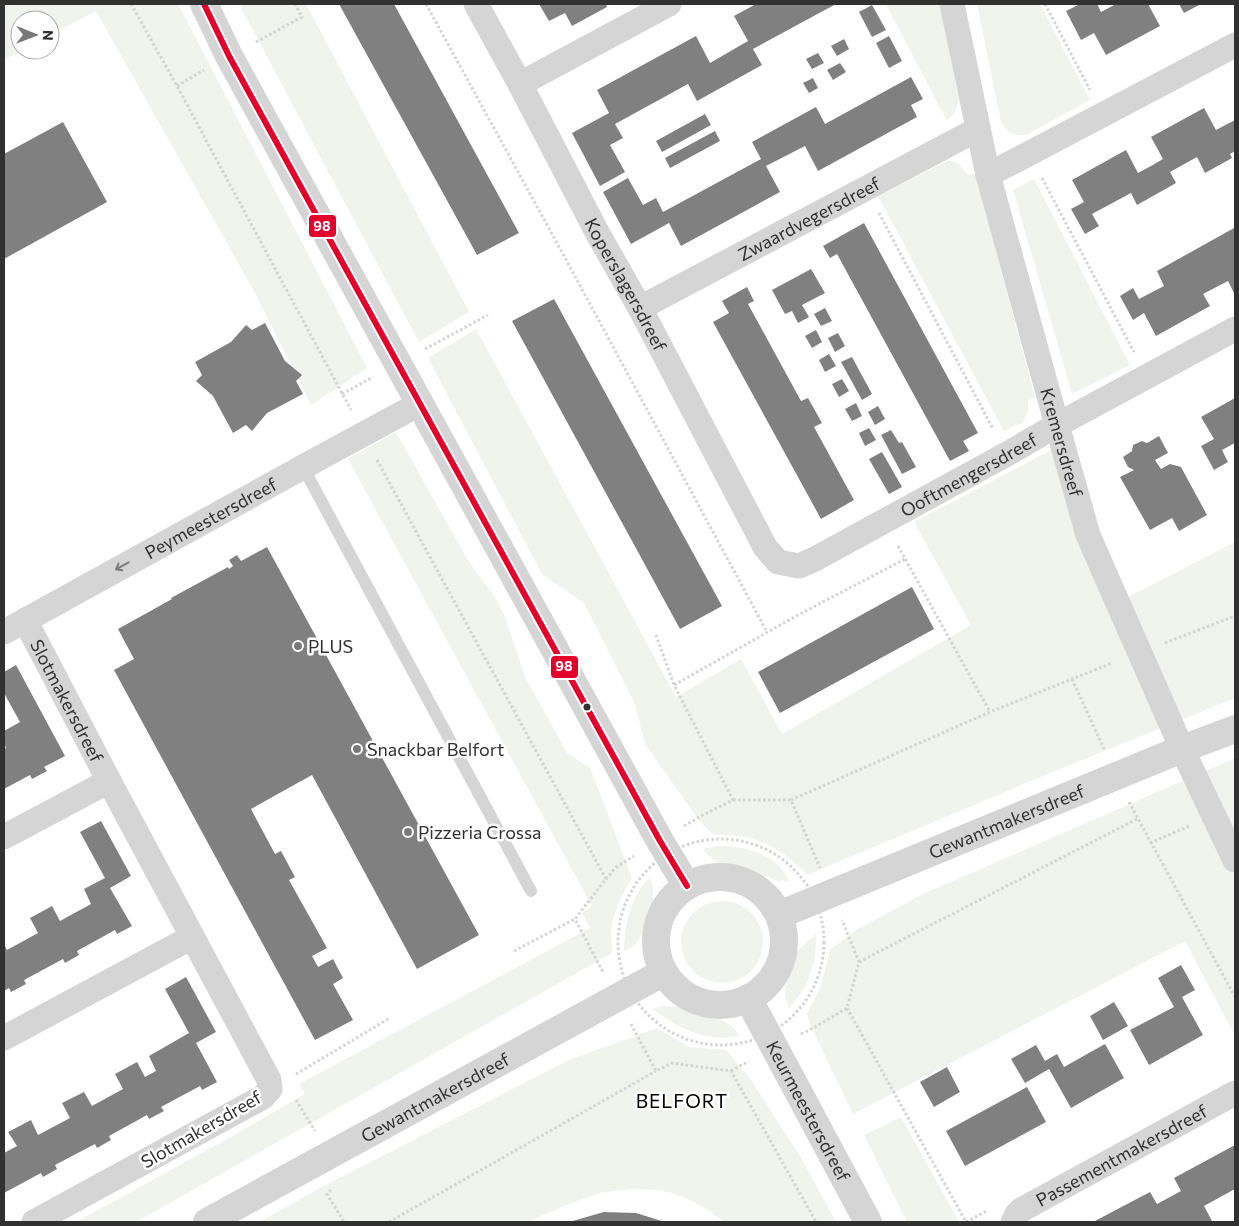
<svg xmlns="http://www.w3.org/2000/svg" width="1239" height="1226" font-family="Commissioner,sans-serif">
<rect width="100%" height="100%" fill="#fff"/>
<g fill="#f1f3ed">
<polygon points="11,4 178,4 367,368 311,405 254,291 96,11 50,35 50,20 20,20 20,50 22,50 4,60 4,8"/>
<polygon points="239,4 306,4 469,312 419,342"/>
<path d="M886 4H940L959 100C957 109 954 114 947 121Z"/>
<path d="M977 4H1040L1090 100 1028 134C1013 137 1010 134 1001 122Z"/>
<path d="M947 161C960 161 960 166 968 175L975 173 1035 397 1028 401V411L1023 422 1004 431 878 196Z"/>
<polygon points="1034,179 1130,365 1072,394 1013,190"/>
<path d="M476 329 676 697 741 659 782 734 971 625 914 522 1053 449 1109 607 1235 542V698L1055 771 807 875C781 847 753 833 714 835L701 823 645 744 634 702 584 603 542 574 428 358Z"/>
<path d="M396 432 467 559 496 599 504 615 525 677 567 753 590 768 632 878C622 895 612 913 611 933 611 939 612 946 612 953L136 1222H76L229 1138 305 1094 299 1084 590 928 582 913 592 906 348 459Z"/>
<polygon points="1235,758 1235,1036 1185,941 853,1114 810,1024 807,1013 819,991 823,979 830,950 856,930 921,895"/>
<path d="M717 846C739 846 761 850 778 865 783 869 786 876 790 881H779L740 868 723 866 712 859 703 849Z"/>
<path d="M650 877C652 884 653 890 653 897 653 906 643 935 637 942 634 947 629 949 624 951 625 924 630 897 650 877Z"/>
<circle cx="722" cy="942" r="41"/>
<path d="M816 934C816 965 810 985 789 1008L785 995 786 984 796 952Z"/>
<path d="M664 1006C671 1007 678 1006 684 1007 691 1008 697 1012 703 1014 717 1019 732 1021 739 1036 704 1043 680 1028 652 1009Z"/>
<polygon points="657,1028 690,1047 726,1050 749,1077 800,1156 836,1222 725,1222 705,1208 684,1197 660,1190 633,1189 603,1192 574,1202 534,1219 529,1222 259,1222 322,1187 569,1060"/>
<polygon points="901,1117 959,1222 907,1222 864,1135"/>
</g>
<g fill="#808080">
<polygon points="339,4 394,4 519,233 477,255"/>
<polygon points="539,4 606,4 607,7 572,26 565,13 549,21"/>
<polygon points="756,4 836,4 753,49 762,65 697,101 688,84 615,124 623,138 610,145 625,172 600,186 572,133 609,113 597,90 696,36 710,63 748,41 734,16"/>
<polygon points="1080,4 1097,4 1101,12 1114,5 1113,4 1148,4 1160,26 1106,55 1094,33 1081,40 1066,11"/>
<polygon points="1179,4 1201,4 1184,13"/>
<polygon points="872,5 886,30 872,37 859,12"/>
<polygon points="889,36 902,61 889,68 876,43"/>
<polygon points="844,39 849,49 837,56 831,46"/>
<polygon points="818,53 824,63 812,69 806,59"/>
<polygon points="840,63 846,72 833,80 827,70"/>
<polygon points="911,77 923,99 911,105 917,117 818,171 805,146 766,166 780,192 681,246 669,223 631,244 603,192 628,178 643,205 656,198 663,212 761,159 752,142 816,107 825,124"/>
<polygon points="813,78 818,88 809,93 803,83"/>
<polygon points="1204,108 1216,130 1235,120 1235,151 1230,154 1232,158 1205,173 1197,157 1170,172 1176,183 1137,205 1131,193 1092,214 1099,226 1085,234 1071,209 1084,202 1072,180 1126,150 1138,173 1151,166 1163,159 1151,137"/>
<polygon points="705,114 711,125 662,152 656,141"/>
<polygon points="63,122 107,202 4,259 4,154"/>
<polygon points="715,131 720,141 670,168 665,158"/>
<polygon points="864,223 978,433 963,441 969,451 950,461 837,254 830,258 823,246"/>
<polygon points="1234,228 1235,295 1228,281 1203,294 1210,306 1156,336 1144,313 1133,320 1120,296 1133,288 1139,299 1164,286 1157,271"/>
<polygon points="811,269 825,293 802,305 809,317 798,323 792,311 785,314 772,290"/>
<polygon points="747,287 754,301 748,304 801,401 808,398 822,423 814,427 854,500 821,519 713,322 729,313 722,301"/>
<polygon points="554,299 722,606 680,629 512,321"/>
<polygon points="825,308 832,321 821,326 814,314"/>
<polygon points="265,323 285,361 302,375 296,381 303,394 267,413 252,431 246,425 233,433 213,396 196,381 202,375 195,362 231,342 246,325 252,330"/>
<polygon points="816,330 822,342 812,348 805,336"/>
<polygon points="838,333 845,346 835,352 828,338"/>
<polygon points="829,354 836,366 825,372 819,360"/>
<polygon points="852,357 872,394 862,400 841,362"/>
<polygon points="842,379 849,391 839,397 832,384"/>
<polygon points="1235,398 1235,443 1222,450 1228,462 1214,470 1201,446 1214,439 1201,417"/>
<polygon points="856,403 862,416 852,421 845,409"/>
<polygon points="878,406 885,419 875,425 868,412"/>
<polygon points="869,428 876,440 865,446 859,433"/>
<polygon points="891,430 899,443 902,442 916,467 902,474 881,435"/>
<polygon points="1159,436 1168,453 1155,460 1161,469 1170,464 1181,467 1207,515 1179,531 1172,518 1150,530 1120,477 1134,470 1128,467 1123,457 1132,451 1133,445 1142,441 1147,443"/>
<polygon points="882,452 902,487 889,494 869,459"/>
<polygon points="267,547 479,935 417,969 312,775 251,809 275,854 281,851 295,877 289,880 327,948 312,956 318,967 333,959 343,978 333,984 353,1020 315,1040 114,670 134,659 118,629 172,599 171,598 228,567 229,569 233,566 229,560 237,555 241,561"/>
<polygon points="912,587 934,629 780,713 758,672"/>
<polygon points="16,665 65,756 44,767 47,771 32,779 30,775 4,789 4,749 6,748 4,744 4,731 20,722 4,693 4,672"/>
<polygon points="101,821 131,876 110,888 132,926 117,934 115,930 77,951 79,955 65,963 63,959 24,980 26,984 11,992 9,988 4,991 4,944 7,950 38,933 30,918 52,906 60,921 91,904 84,889 105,878 80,832"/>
<polygon points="1181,965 1195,990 1182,997 1203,1035 1149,1065 1130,1030 1174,1007 1158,978"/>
<polygon points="186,977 216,1032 196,1043 217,1082 202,1090 200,1086 161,1107 164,1111 149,1119 147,1115 109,1136 111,1140 97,1148 95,1144 55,1165 57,1169 43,1177 41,1173 4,1193 4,1153 17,1146 8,1132 31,1120 38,1135 70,1118 62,1103 84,1092 92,1106 123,1089 115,1074 137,1062 145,1077 156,1071 149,1056 189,1033 165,989"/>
<polygon points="1114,1002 1128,1026 1103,1040 1090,1016"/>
<polygon points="1105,1044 1124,1078 1071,1108 1049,1069 1025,1083 1011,1059 1036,1045 1045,1061 1057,1054 1064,1067"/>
<polygon points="947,1067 960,1092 934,1107 920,1082"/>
<polygon points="1027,1087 1046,1122 965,1166 946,1131"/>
<polygon points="1235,1145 1235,1189 1204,1206 1212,1221 1210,1222 1093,1222 1150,1192 1157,1204 1181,1191 1174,1178"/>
<polygon points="604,1212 636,1213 665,1222 569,1222"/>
</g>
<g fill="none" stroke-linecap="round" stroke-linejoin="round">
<g stroke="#d4d4d4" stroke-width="3" stroke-dasharray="2.5 2.5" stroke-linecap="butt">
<polyline points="131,4 177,86 351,410"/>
<polyline points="426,4 563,254 767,632"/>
<polyline points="1045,4 1090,90"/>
<polyline points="256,42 302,17 295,4"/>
<polyline points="177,86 204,70"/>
<polyline points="1042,178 1134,352"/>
<polyline points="879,213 993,429"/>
<polyline points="425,349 488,315"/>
<polyline points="342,394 373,377"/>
<polyline points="377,460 606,879 575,919 603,972"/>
<polyline points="898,546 990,712"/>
<polyline points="656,635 674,685"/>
<polyline points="1165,643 1235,616"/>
<polyline points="1072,679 1104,749"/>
<polyline points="733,800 791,800 820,868"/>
<polyline points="791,800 990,712 1112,663"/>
<polyline points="1129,802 1235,997"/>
<polyline points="684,826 701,816 733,800 674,685 798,615 905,559"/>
<circle cx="721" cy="942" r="103"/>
<polyline points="1150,843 1189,826"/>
<polyline points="606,879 615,868 634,856"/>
<polyline points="514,951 575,919"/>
<polyline points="859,962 1137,819"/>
<polyline points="847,1008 966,1222 985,1212 988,1213"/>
<polyline points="631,1024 656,1071 672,1063 731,1071 816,1222"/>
<polyline points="801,1034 815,1027 847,1008 859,962 842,920"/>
<polyline points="731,1071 749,1061"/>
<polyline points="296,1074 390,1018"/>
<polyline points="296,1100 315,1131"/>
<polyline points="331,1190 327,1194 344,1222"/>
<polyline points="389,1222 656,1071"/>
</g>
<polyline stroke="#d5d5d5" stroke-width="12" points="303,467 531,891"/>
<g stroke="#d5d5d5" stroke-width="25">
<path id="s1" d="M476 4 520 84 598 234 640 308 765 547 778 562 799 566 815 559 1007 454 1057 425 1235 329"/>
<path id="s2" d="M952 4 988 175 1057 425 1088 535 1182 749 1235 860"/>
<polyline points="520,84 669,4"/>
<polyline points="988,175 1235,45"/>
<path id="s3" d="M640 308 978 129"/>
<path id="s4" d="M25 620 109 781 269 1080 270 1089 263 1097 34 1222"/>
<path id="s5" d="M4 632 303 467 419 404"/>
<polyline points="4,837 109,781"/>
<polyline points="4,1038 192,937"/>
<path id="s6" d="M1013 1222 1017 1214 1021 1210 1235 1093"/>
</g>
<g stroke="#d5d5d5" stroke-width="28">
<polyline points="204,4 229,56 660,841 687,886"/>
<circle cx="720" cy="941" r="64"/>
<path id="s7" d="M779 915 1182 749 1235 729"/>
<path id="s8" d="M748 998 868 1222"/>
<path id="s9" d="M207 1222 664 972"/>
</g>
<defs>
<polyline id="bus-1" points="204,4 229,56 660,841 687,886"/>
</defs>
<use href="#bus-1" stroke="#fff" stroke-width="10"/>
<use href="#bus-1" stroke="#e4002b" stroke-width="6"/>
</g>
<defs><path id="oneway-shaft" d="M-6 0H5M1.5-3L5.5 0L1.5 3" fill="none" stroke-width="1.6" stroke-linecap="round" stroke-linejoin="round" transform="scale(1.25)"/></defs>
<use stroke="#7b7b7b" href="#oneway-shaft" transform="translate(122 566) rotate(151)"/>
<g fill="#797979" stroke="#fff" stroke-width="2">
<circle cx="298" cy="646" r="5"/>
<circle cx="357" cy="749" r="5"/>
<circle cx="408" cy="832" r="5"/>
</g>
<circle fill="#313131" stroke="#fff" stroke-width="2" cx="587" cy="707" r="4.5"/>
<g text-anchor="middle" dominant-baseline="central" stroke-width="5" stroke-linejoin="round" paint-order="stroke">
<g font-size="18" fill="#313131" stroke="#fff">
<text stroke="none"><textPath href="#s3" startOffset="191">Zwaardvegersdreef</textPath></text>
<text stroke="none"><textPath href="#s1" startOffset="318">Koperslagersdreef</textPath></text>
<text stroke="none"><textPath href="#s2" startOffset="452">Kremersdreef</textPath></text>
<text stroke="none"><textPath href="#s1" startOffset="849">Ooftmengersdreef</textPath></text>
<text stroke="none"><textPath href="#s5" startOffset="236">Peymeestersdreef</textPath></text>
<text stroke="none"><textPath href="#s4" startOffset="91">Slotmakersdreef</textPath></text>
<text stroke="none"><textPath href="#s7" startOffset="246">Gewantmakersdreef</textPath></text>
<text stroke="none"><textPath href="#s9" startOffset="260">Gewantmakersdreef</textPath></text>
<text stroke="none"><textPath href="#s8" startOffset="128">Keurmeestersdreef</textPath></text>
<text transform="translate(201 1129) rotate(-30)">Slotmakersdreef</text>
<text stroke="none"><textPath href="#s6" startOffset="129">Passementmakersdreef</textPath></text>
</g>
<g font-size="18" fill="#313131" stroke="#fff" text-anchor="start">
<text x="308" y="646">PLUS</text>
<text x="367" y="749">Snackbar Belfort</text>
<text x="418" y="832">Pizzeria Crossa</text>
</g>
<g font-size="19" letter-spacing="1" fill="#000" stroke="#fff">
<text x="682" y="1100">BELFORT</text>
</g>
</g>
<g stroke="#fff" stroke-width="2">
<rect x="308" y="214" width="29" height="24" rx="5" fill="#e4002b"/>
<rect x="550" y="655" width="29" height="24" rx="5" fill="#e4002b"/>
</g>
<g font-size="14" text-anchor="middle" font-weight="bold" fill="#fff">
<text x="322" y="231">98</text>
<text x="564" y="671">98</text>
</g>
<rect width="1239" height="1226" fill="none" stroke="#313131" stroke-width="10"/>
<g transform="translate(35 35) rotate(91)"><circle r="24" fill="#ffffff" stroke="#adadad"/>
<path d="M0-4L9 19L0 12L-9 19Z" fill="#797979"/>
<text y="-8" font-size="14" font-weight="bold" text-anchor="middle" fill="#313131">N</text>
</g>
</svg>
